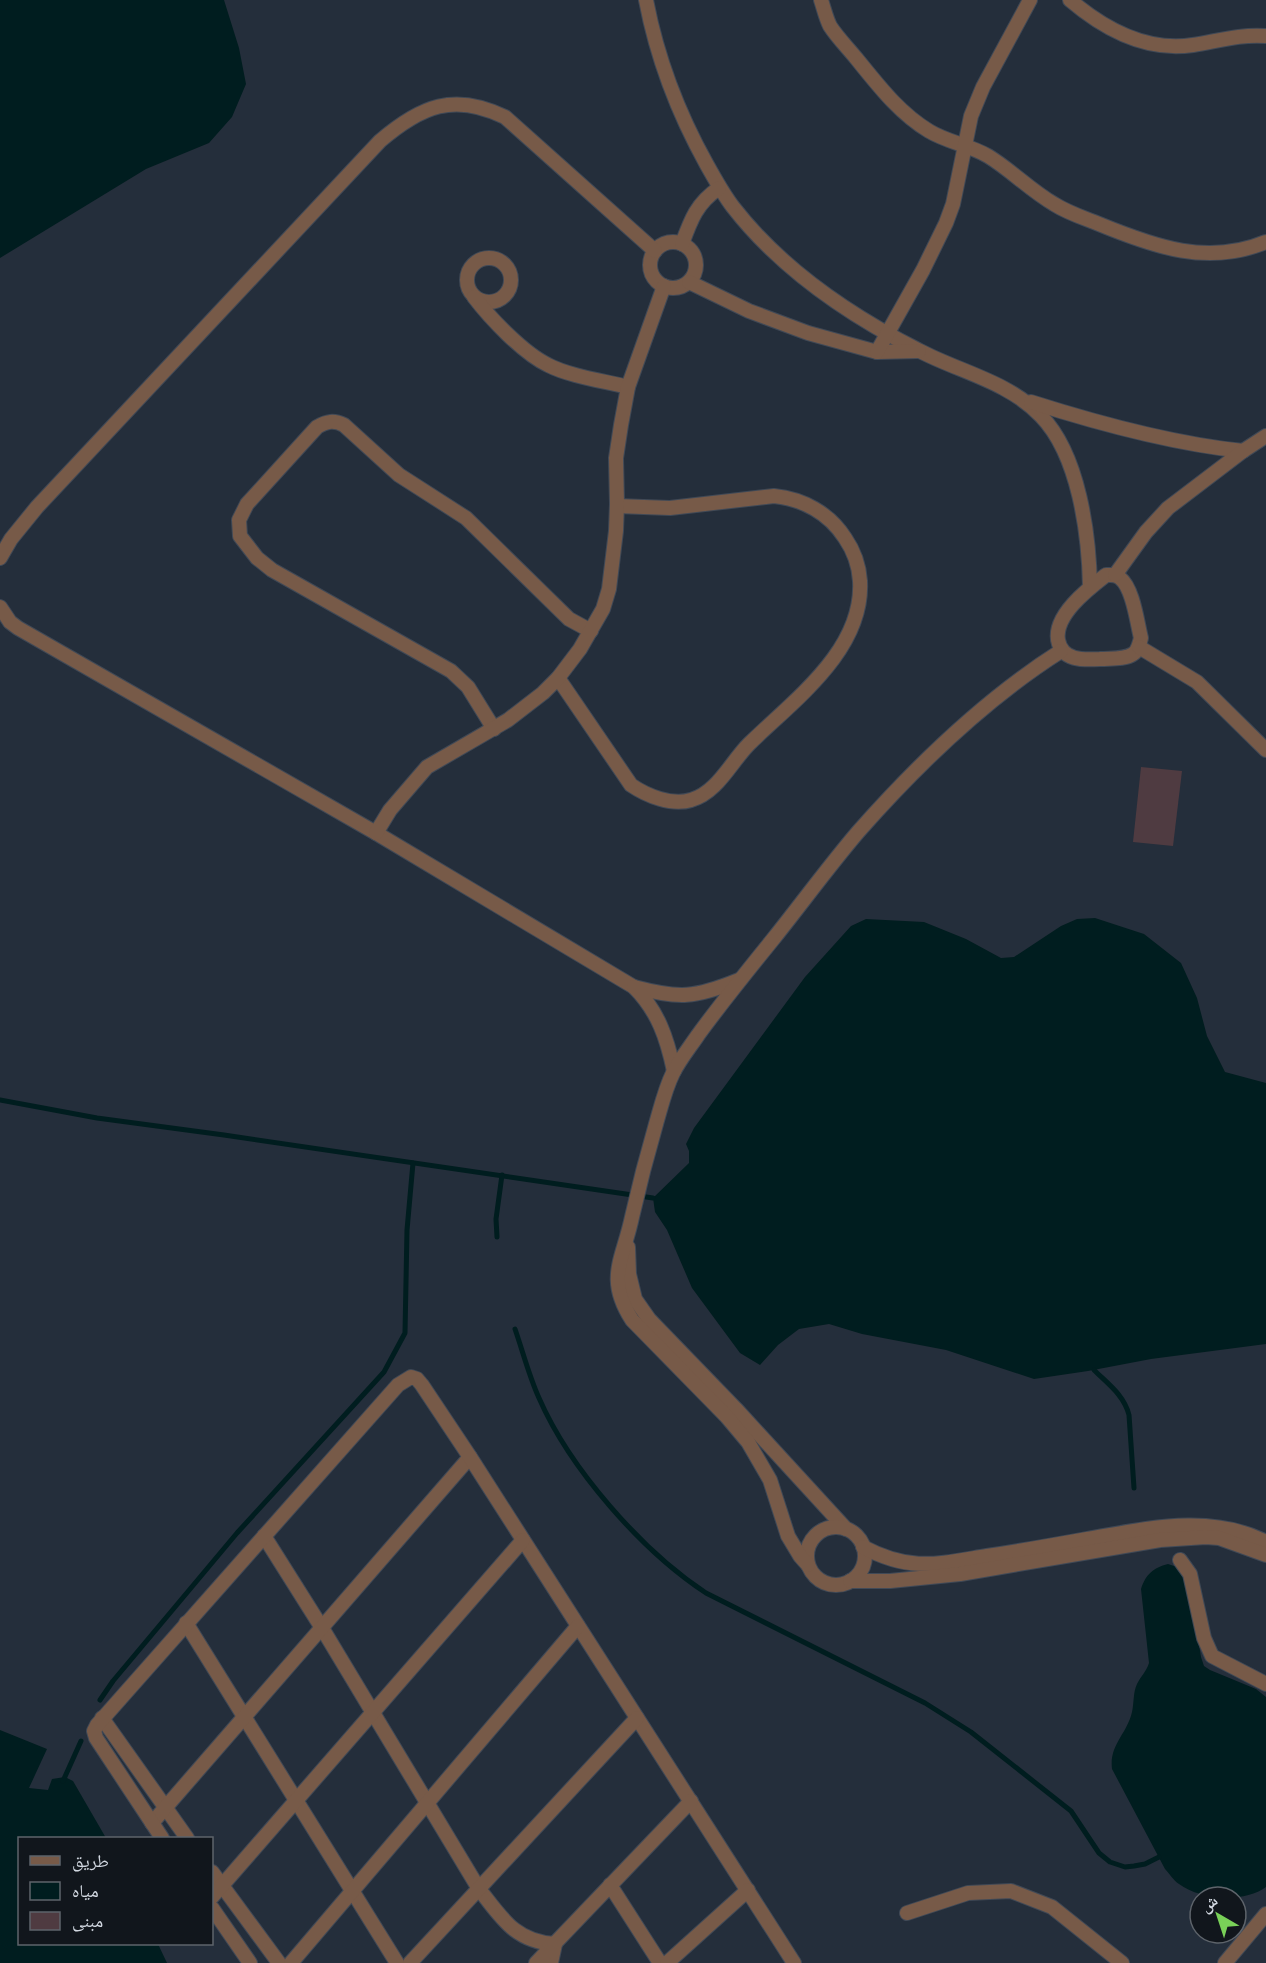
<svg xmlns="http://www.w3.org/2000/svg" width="1266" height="1963" font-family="'PT Serif','Noto Naskh Arabic',serif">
<rect width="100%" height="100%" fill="#242e3b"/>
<g fill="#001d1f">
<polygon points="0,0 224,0 239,48 246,84 232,117 209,143 146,169 0,258"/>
<polygon points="1095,918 1144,934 1181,963 1197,998 1207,1036 1225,1072 1266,1083 1266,1344 1151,1359 1088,1371 1034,1379 946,1350 862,1334 829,1324 799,1329 778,1345 760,1365 740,1353 692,1288 667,1230 655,1212 653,1198 689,1163 689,1151 686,1144 694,1128 805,977 851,926 866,919 924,922 966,939 1001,958 1014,957 1061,926 1077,919"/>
<path d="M1168 1564 1180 1568 1190 1590 1201 1657 1204 1666 1210 1670 1256 1689 1266 1697V1887C1245 1903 1200 1900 1179 1884 1173 1880 1170 1874 1165 1869L1112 1769C1109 1745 1127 1734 1132 1712 1134 1703 1133 1692 1137 1684 1141 1676 1146 1672 1149 1663L1141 1589C1146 1574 1153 1568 1168 1564Z"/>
<polygon points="0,1730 47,1749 29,1788 48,1790 52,1779 65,1777 73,1781 106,1838 20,1838 20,1944 158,1944 167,1963 0,1963"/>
</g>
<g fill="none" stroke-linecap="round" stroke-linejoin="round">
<g stroke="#001d1f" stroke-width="5">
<polyline points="0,1100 97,1118 224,1135 653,1198"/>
<polyline points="497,1237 496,1219 502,1175"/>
<path d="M515 1329C523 1352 529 1376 539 1398 570 1469 642 1551 706 1593L925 1703 971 1732 1071 1811 1099 1853 1110 1862 1125 1867 1134 1866 1145 1864 1159 1857"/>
<path d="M1094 1370C1108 1384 1124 1395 1129 1415L1134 1488"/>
<polyline points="100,1700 113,1681 237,1533 384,1372 405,1333 407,1230 413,1163"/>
<polyline points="63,1781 81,1741"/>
</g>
</g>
<polygon fill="#4f3b41" points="1141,767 1182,771 1173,846 1133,842"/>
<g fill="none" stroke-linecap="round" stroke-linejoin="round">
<defs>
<g id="minor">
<path d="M646 0C657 58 678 113 707 165 715 179 723 194 733 207 782 270 849 315 918 350 959 372 1008 381 1041 416 1079 455 1089 534 1090 587"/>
<path d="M821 0C824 9 826 18 830 26 837 37 847 47 856 58 878 85 899 113 929 131 947 142 969 145 988 156 1011 170 1030 190 1054 204 1068 213 1084 218 1099 224 1155 247 1208 266 1266 242"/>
<path d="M1070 0C1104 29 1147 52 1193 45 1218 41 1240 34 1266 36"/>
<circle cx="673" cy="265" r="23"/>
<path d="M682 244C691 219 697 203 719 188"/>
<circle cx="489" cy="280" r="22"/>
<polyline points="689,282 749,311 808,333 877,352 919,351"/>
<path d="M474 297C490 318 523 353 548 365 569 376 604 381 628 387"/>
<polyline points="877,352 923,270 946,223 953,204 971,116 983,87 1030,0"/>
<path d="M1031 402C1097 423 1174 444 1243 451"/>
<path d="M0 558 11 539 37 507 380 141C421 106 454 92 505 117L655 251"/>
<path d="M1106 575C1111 575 1116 574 1120 578 1133 588 1137 622 1141 638 1139 645 1138 651 1133 654 1124 660 1110 658 1100 659 1083 660 1062 661 1058 640 1054 615 1088 589 1106 575Z"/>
<polyline points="1115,575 1146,532 1168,508 1243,451 1266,436"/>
<path d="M0 607 10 622 18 628 376 833 634 987C679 999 695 998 739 980"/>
<polyline points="1139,647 1197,682 1266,750"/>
<path d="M558 678 631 785C647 796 672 806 691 800 717 793 731 762 749 744 794 700 864 650 860 581 859 565 854 551 845 538 829 513 803 499 774 496L670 508 617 506"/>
<path d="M494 729 468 687 451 671 272 570 257 558 240 536 239 520 247 504 317 427C327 421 334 420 344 425L399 475 466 518 569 619 591 631"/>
<polyline points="376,833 390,810 427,767 508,720 543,693 558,678 580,649 603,609 609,589 616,531 617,504 616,458 621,425 628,387 664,286"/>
<path d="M634 987C658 1011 667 1038 674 1071"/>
<polyline points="628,1247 629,1274 635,1299 649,1319 736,1409 846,1529"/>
<circle cx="836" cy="1556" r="29"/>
<path d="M264 1536 322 1628 479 1889C501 1917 515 1942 555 1944L551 1963"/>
<path d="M863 1547C910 1572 937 1564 987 1556 1020 1551 1054 1545 1087 1539 1146 1529 1210 1513 1266 1542"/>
<polyline points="1180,1560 1190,1574 1204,1638 1212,1656 1266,1684"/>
<path d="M808 1565 800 1556 788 1536 770 1480 748 1442 727 1417 632 1320C605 1278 623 1260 632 1217 639 1186 647 1155 656 1124 661 1107 665 1089 673 1073 680 1059 690 1047 698 1035 722 1002 748 970 774 938 802 903 829 866 858 832 918 764 985 699 1061 651"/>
<polyline points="850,1581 890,1581 960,1574 1160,1540 1206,1537 1219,1538 1266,1555"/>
<polyline points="186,1623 397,1963"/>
<polyline points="102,1718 187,1838"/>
<polyline points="152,1823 470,1457"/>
<polyline points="162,1838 96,1738 94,1731 97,1725 398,1385 411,1377 417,1379 422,1385 470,1457 794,1963"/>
<polyline points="212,1872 279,1963"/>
<polyline points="610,1885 660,1963"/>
<polyline points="212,1897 523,1540"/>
<polyline points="212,1908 250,1963"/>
<polyline points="907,1913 968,1893 1011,1891 1052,1907 1122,1963"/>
<polyline points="291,1963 578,1626"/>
<polyline points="410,1963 637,1718"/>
<polyline points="536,1963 691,1801"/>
<polyline points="667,1963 748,1890"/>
<polyline points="1225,1963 1266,1914"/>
</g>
</defs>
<use href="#minor" stroke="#404956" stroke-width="16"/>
<use href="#minor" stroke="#775a48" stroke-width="14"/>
</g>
<rect x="18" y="1837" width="195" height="108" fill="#11161c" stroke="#5e646b" stroke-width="1.5"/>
<rect x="30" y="1856" width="30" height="9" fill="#775a48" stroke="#5e646b" stroke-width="1.5"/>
<text x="72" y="1867" font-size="18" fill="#d2d8e1">طريق</text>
<rect x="30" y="1882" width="30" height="18" fill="#001d1f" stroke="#5e646b" stroke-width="1.5"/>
<text x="72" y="1897" font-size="18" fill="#d2d8e1">مياه</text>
<rect x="30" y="1912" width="30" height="18" fill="#4f3b41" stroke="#5e646b" stroke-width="1.5"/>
<text x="72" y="1927" font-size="18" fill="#d2d8e1">مبنى</text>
<g transform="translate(1218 1915) rotate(321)"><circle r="28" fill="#11161c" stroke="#5e646b" stroke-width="1.5"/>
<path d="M0-4.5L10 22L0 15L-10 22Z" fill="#79d158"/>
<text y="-9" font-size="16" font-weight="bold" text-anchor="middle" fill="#d2d8e1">ش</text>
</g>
</svg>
